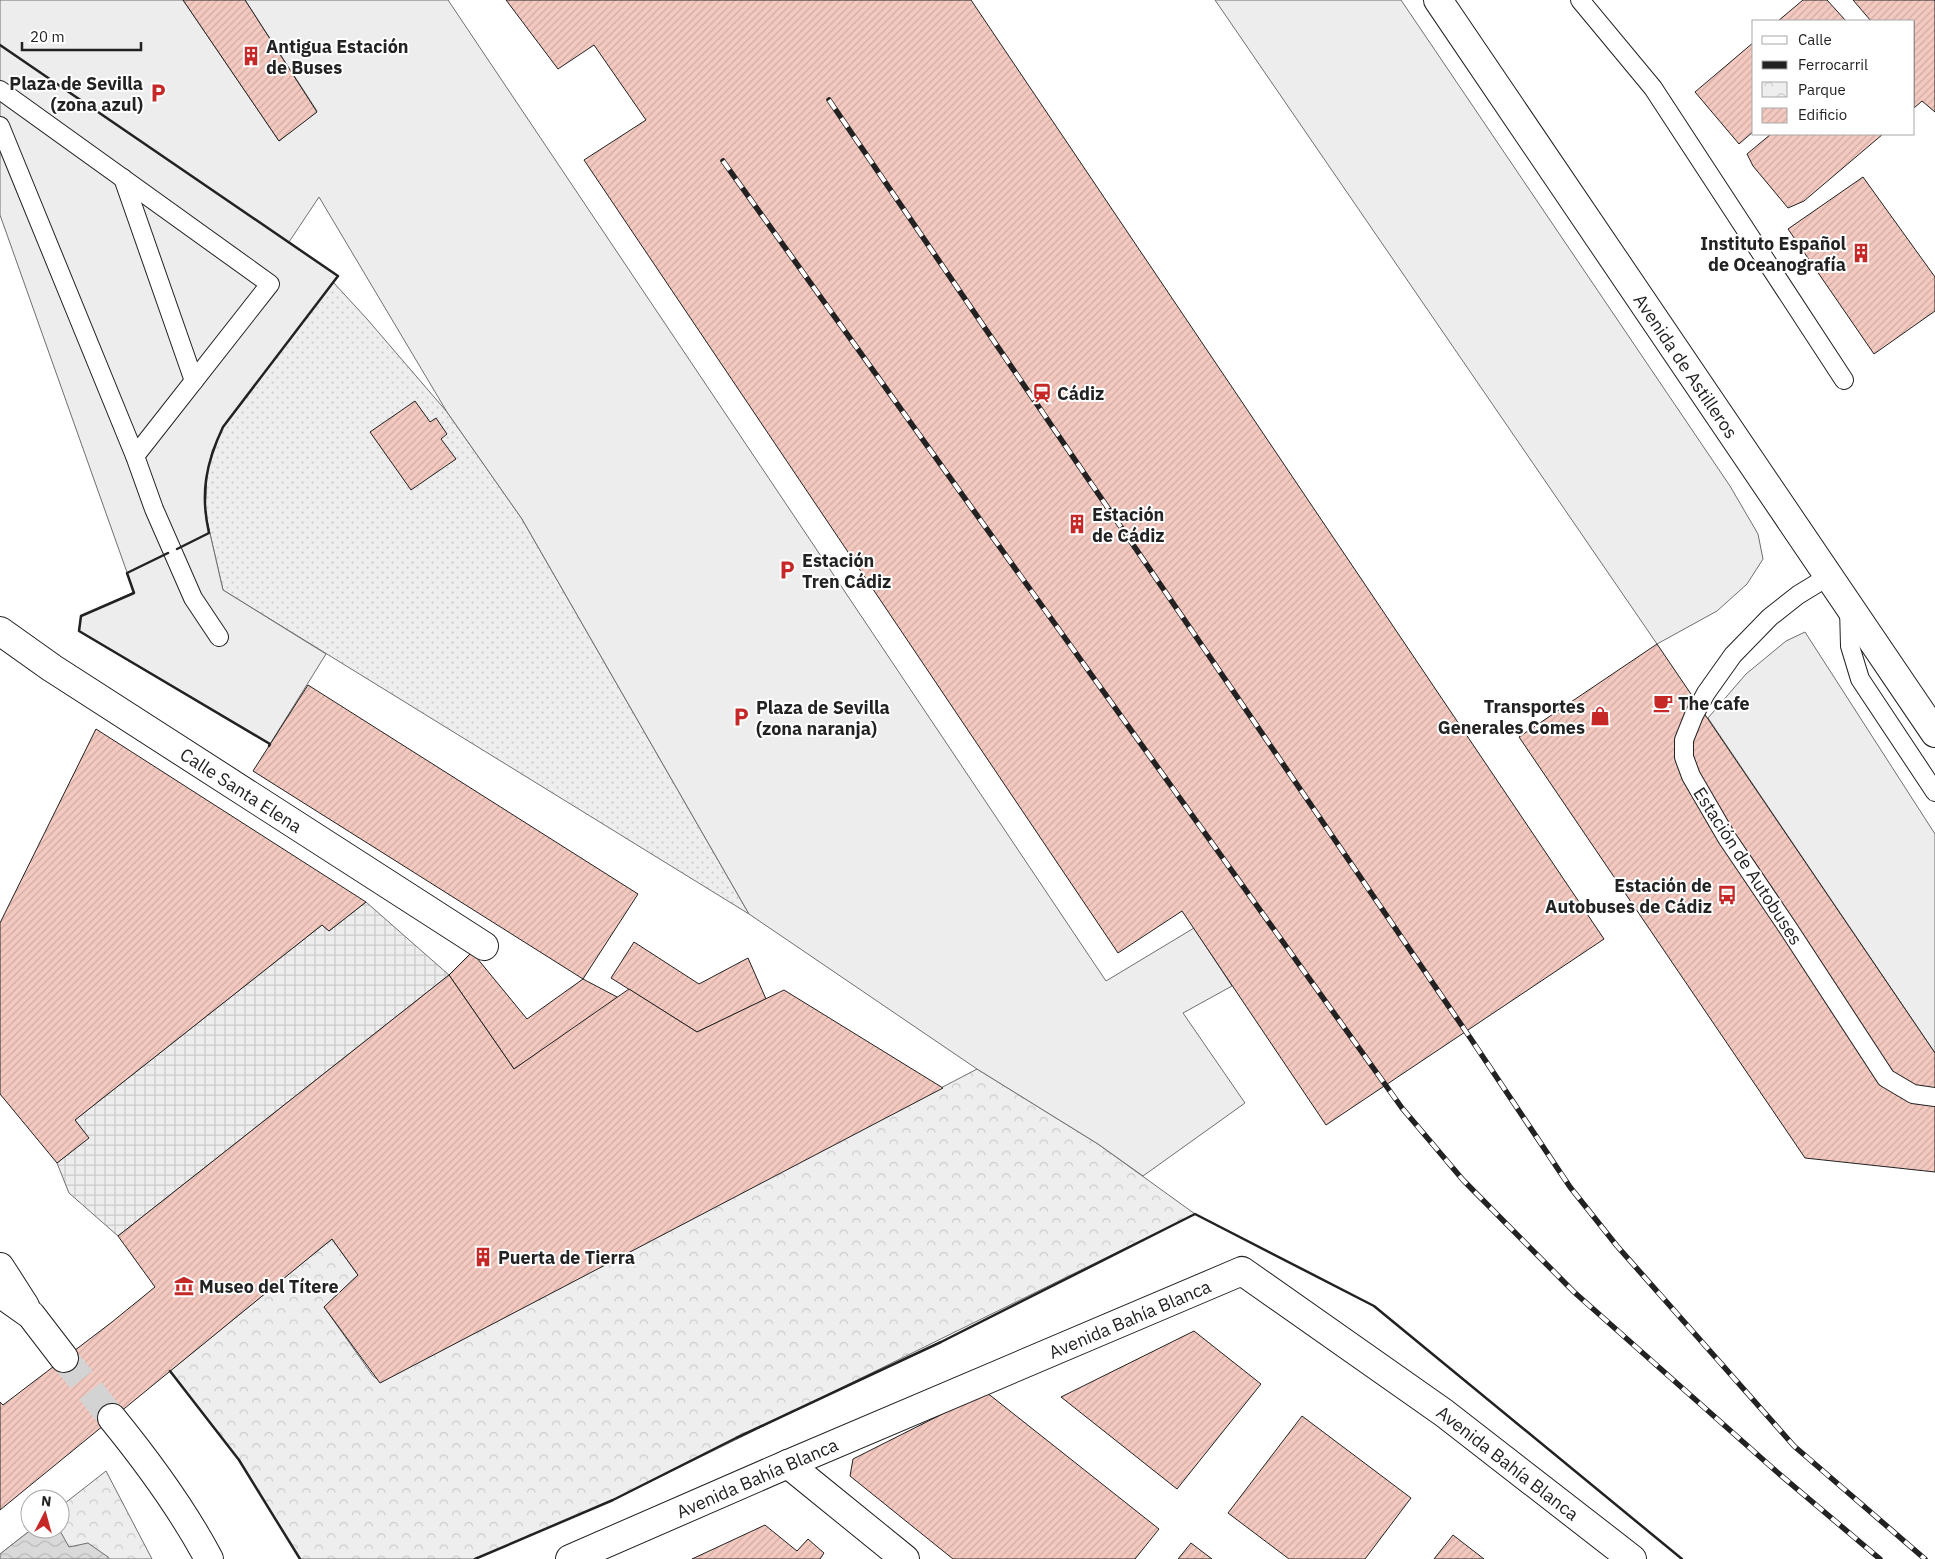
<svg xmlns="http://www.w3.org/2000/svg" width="1935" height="1559" font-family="'IBM Plex Sans',sans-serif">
<defs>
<pattern id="grass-dots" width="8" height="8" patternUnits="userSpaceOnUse" patternTransform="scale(1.25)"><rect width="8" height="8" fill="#eee"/><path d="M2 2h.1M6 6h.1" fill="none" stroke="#ccc" stroke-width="1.8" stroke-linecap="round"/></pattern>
<pattern id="park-crowns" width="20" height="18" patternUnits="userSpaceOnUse" patternTransform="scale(1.25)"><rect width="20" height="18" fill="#eee"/><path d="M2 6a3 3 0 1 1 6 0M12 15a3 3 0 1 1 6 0" fill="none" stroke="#ccc"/></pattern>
<pattern id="plaza-grid" width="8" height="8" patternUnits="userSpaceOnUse" patternTransform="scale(1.25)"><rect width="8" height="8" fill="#ededed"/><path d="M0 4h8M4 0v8" fill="none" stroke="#cbcbcb"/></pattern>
<pattern id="water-waves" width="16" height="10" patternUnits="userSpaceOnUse" patternTransform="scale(1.25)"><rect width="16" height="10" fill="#d9d9d9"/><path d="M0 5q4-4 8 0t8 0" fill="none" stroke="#bababa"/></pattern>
<pattern id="building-hatch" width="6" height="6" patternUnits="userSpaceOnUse" patternTransform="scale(1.25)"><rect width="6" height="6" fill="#f3c9c0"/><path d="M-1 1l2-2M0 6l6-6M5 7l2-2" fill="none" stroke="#d0aca5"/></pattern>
</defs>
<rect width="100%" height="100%" fill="#fff"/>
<polygon fill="url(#grass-dots)" stroke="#6f6f6f" points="333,282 367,319 447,412 522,519 749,914 223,590 205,512 207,473 212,451 223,427"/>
<g fill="url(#park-crowns)" stroke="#6f6f6f">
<polygon points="977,1069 1098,1144 1195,1214 613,1500 475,1559 300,1559 239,1460 170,1371 332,1239 358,1275 324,1307 373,1376 381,1382"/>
<polygon points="106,1471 152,1559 0,1559 0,1554 32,1529 60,1529 60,1507"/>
</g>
<g fill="#ededed" stroke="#6f6f6f">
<polygon points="0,0 183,0 279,141 317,111 245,0 448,0 1106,981 1194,928 1232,986 1183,1013 1245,1103 1143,1176 1098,1144 977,1069 749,914 522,519 447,412 319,197 289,242 338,276 223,427 212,451 207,473 205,512 223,590 326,654 270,744 79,631 81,616 134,592 0,215"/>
<polygon points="1215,0 1401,0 1730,486 1758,534 1763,559 1747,584 1717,611 1657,644"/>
<polygon points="1805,632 1935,834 1935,1053 1708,718 1746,674 1786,641"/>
</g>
<polygon fill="url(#plaza-grid)" stroke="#6f6f6f" points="366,902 449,975 118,1236 69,1193 57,1163 88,1138 75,1120 322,925 329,931"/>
<polygon fill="url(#water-waves)" stroke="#6f6f6f" points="32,1529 59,1529 69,1547 88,1543 108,1557 108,1559 0,1559 0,1554"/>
<g fill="url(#building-hatch)" stroke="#222">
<polygon points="183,0 245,0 317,112 279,141"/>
<polygon points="506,0 971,0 1604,939 1326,1125 1182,911 1118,953 584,160 646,120 594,45 558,69"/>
<polygon points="1803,0 1827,0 1846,21 1778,21"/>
<polygon points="1853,0 1935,0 1935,112 1922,101 1914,108 1914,21 1871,21"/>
<polygon points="1754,42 1754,131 1739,144 1695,92"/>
<polygon points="1771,134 1883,134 1804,201 1788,208 1753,166 1747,154"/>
<polygon points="1863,177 1935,277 1935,311 1874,354 1788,229"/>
<polygon points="415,401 430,422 436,418 447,434 441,439 456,459 411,490 370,432"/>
<polygon points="1657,644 1935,1053 1935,1172 1805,1158 1519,737"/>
<polygon points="308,685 638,894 583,979 253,771"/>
<polygon points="96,729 366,902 329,931 322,925 75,1120 89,1138 57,1163 0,1094 0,923"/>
<polygon points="634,942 699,984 748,958 766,999 697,1032 611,978"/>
<polygon points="472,952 527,1019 583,979 619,998 514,1069 449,975"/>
<polygon points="449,975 514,1069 629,989 697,1032 784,990 943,1088 380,1383 324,1307 358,1275 332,1239 0,1510 0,1402 3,1405 112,1322 155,1287 118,1236"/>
<polygon points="1194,1331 1261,1384 1177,1489 1061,1397"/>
<polygon points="986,1392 1159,1529 1135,1559 953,1559 850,1476 853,1459"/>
<polygon points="1302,1416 1411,1498 1365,1559 1289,1559 1228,1513"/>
<polygon points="765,1525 797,1551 808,1539 824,1553 820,1559 692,1559"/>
<polygon points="1453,1535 1484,1559 1434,1559"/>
<polygon points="1191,1543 1212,1559 1178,1559"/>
</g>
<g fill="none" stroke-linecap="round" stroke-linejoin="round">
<polyline stroke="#d3d3d3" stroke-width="28" stroke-dasharray="28 14" stroke-linecap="butt" points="64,1358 112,1418"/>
<defs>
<g id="lane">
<polyline points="1580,0 1653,88 1844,380"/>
<polyline points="0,90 270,284 135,456"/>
<polyline points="0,126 135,456 154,509 193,598 219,637"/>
<polyline points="123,178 194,381"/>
<polyline points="1829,576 1798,595 1770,617 1733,655 1706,693 1694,715 1684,740 1684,757 1691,776 1727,838 1788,928 1886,1078 1913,1094 1935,1097"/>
<polyline points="1849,608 1850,646 1860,679 1935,792"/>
</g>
<g id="street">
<path id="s1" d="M0 631 52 668 484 946"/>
<polyline points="788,1464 905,1559"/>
<path id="s2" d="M570 1559 788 1464 1242 1271 1444 1413 1632 1559"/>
</g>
<g id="secondary">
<path id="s3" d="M1438 0 1935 733"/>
<polyline points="0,1267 25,1306"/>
<polyline points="0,1293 31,1315 64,1358"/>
<path d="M112 1418C147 1461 183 1510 209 1559"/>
</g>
</defs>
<use href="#lane" stroke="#222" stroke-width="20"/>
<use href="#street" stroke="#222" stroke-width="30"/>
<use href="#secondary" stroke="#222" stroke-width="30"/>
<use href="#lane" stroke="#fff" stroke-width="18"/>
<use href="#street" stroke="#fff" stroke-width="28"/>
<use href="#secondary" stroke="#fff" stroke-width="28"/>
<defs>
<g id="rail">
<polyline points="829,100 1471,1039 1570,1187 1617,1246 1794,1446 1925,1559"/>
<polyline points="723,161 1402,1108 1463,1180 1574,1292 1777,1472 1880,1559"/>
</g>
</defs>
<use href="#rail" stroke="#222" stroke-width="5.5"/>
<use href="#rail" stroke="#fff" stroke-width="4" stroke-dasharray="11" stroke-linecap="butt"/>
<g stroke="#222" stroke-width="2.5">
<path d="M0 45 338 276 223 427C206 463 200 493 209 533L177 549"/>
<polyline points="168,553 127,573 134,593 81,616 79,631 270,744 269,746"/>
<polyline points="170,1371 239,1460 300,1559"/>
<polyline points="475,1559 613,1500 736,1438 941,1342 1195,1214 1374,1306 1682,1559"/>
</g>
</g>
<defs>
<symbol id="building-bare" viewBox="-9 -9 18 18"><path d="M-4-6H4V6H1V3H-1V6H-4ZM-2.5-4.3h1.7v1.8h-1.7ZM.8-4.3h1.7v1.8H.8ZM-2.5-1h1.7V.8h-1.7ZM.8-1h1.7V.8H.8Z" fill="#c62828" stroke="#fff" stroke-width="2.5" paint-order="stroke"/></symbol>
<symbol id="parking-bare" viewBox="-9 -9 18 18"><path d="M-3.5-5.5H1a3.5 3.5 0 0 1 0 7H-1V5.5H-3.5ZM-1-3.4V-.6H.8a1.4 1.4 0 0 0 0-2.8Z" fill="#c62828" stroke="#fff" stroke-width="2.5" paint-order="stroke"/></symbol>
<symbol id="station-bare" viewBox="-9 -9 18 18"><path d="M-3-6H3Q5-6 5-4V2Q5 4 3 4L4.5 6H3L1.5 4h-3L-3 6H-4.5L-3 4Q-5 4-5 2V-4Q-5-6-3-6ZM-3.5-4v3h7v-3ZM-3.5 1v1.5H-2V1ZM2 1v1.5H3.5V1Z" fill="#c62828" stroke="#fff" stroke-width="2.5" paint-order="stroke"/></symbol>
<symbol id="cafe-bare" viewBox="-9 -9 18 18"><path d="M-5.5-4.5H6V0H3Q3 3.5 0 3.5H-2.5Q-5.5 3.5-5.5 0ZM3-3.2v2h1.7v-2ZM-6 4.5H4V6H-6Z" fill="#c62828" stroke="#fff" stroke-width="2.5" paint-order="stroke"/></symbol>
<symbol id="shop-bare" viewBox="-9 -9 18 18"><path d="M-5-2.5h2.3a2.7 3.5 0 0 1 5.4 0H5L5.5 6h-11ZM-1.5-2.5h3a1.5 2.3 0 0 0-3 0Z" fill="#c62828" stroke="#fff" stroke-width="2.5" paint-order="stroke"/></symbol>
<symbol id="bus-bare" viewBox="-9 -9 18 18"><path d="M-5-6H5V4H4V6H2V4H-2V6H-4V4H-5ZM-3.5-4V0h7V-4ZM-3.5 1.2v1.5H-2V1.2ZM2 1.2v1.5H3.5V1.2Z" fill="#c62828" stroke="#fff" stroke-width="2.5" paint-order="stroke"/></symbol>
<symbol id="museum-bare" viewBox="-9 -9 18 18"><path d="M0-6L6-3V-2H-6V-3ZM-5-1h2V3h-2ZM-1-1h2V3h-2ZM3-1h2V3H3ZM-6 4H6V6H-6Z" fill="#c62828" stroke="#fff" stroke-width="2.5" paint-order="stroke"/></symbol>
</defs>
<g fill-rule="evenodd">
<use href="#building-bare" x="237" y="42" width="28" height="28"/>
<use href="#parking-bare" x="144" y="79" width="28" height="28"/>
<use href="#building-bare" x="1847" y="239" width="28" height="28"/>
<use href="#station-bare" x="1028" y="379" width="28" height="28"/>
<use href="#building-bare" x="1063" y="510" width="28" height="28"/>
<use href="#parking-bare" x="773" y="556" width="28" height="28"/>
<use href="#cafe-bare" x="1649" y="689" width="28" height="28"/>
<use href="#shop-bare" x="1586" y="702" width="28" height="28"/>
<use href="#parking-bare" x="727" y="703" width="28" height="28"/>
<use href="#bus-bare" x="1713" y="881" width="28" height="28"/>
<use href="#building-bare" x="469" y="1243" width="28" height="28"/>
<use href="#museum-bare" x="170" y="1272" width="28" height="28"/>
</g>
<g text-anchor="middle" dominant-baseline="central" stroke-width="4" stroke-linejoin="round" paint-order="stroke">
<g font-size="18" font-weight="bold" fill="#222" stroke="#fff" text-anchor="start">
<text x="266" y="46">Antigua Estación<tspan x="266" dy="21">de Buses</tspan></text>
<text x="143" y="83" text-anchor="end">Plaza de Sevilla<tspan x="143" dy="21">(zona azul)</tspan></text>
<text x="1846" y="243" text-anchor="end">Instituto Español<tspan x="1846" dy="21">de Oceanografía</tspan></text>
<text x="1057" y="393">Cádiz</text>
<text x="1092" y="514">Estación<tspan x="1092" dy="21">de Cádiz</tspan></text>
<text x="802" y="560">Estación<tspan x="802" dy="21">Tren Cádiz</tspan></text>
<text x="1678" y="703">The cafe</text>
<text x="1585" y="706" text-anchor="end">Transportes<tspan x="1585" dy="21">Generales Comes</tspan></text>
<text x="756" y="707">Plaza de Sevilla<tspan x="756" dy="21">(zona naranja)</tspan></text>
<text x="1712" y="885" text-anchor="end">Estación de<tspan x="1712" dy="21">Autobuses de Cádiz</tspan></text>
<text x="498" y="1257">Puerta de Tierra</text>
<text x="199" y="1286">Museo del Títere</text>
</g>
<g font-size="18" fill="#222" stroke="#fff">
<text stroke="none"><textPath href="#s3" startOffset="442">Avenida de Astilleros</textPath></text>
<text stroke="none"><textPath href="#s1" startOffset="289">Calle Santa Elena</textPath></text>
<text transform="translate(1748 866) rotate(57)">Estación de Autobuses</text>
<text stroke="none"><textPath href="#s2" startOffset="609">Avenida Bahía Blanca</textPath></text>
<text stroke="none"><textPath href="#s2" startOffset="1059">Avenida Bahía Blanca</textPath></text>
<text stroke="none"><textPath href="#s2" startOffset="204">Avenida Bahía Blanca</textPath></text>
</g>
</g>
<rect x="1752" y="20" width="162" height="115" fill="#ffffff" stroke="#a7a7a7"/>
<rect x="1762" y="36" width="25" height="8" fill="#ffffff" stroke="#a7a7a7"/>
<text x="1798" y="45" font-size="15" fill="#222222">Calle</text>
<rect x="1762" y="61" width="25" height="8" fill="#222222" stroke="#a7a7a7"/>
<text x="1798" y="70" font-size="15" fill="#222222">Ferrocarril</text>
<rect x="1762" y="82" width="25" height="15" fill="url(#park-crowns)" stroke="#a7a7a7"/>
<text x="1798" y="95" font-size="15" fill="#222222">Parque</text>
<rect x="1762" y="108" width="25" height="15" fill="url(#building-hatch)" stroke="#a7a7a7"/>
<text x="1798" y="120" font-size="15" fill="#222222">Edificio</text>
<g transform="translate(45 1514) rotate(6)"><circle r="24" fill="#ffffff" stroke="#a7a7a7"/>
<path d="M0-4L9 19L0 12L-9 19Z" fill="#c62828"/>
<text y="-8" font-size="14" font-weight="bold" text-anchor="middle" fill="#222222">N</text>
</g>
<path d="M22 42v8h119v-8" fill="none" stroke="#222222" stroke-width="2.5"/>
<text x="30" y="42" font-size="15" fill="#222222" stroke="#ffffff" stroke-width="4" paint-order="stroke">20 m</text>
</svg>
